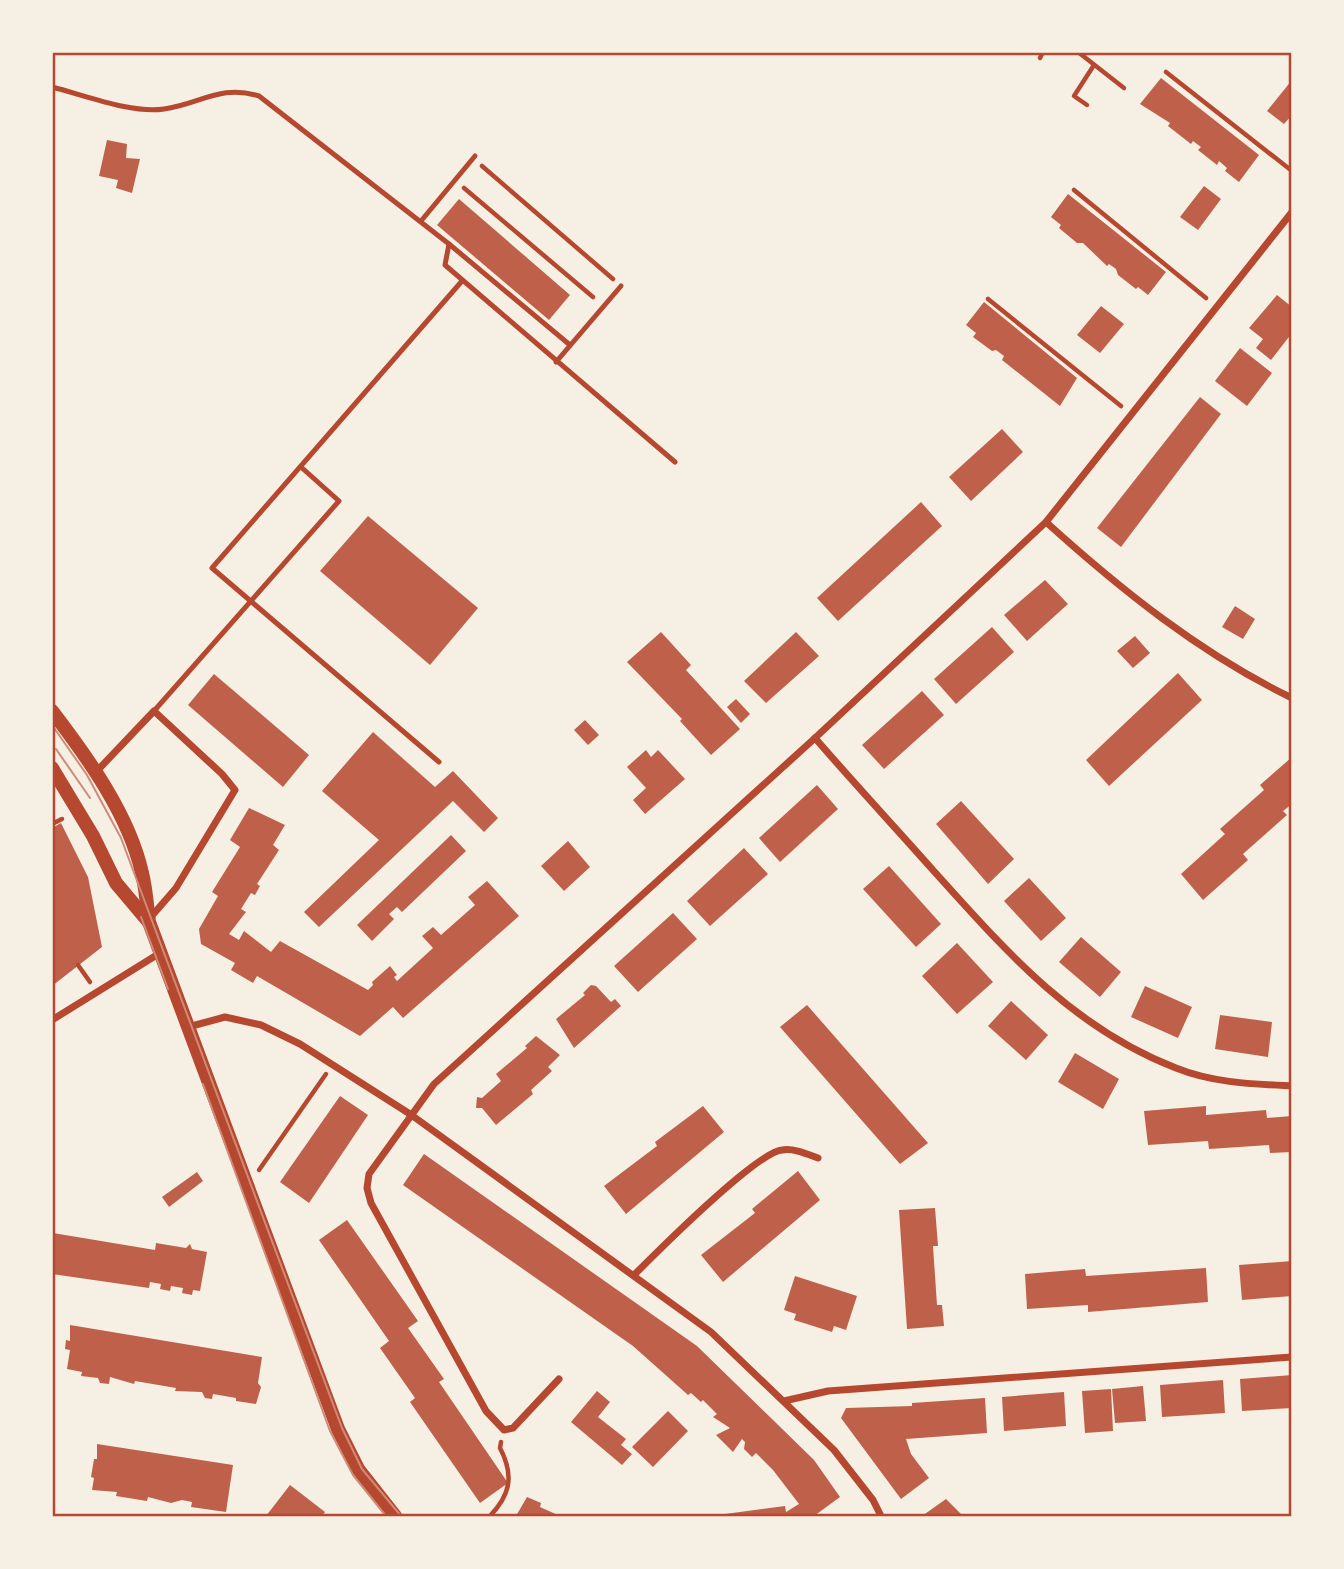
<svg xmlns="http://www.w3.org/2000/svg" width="1344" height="1569" font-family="'Archivo Narrow',sans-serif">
<rect width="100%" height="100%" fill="#f6efe4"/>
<g fill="#bf614a">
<polygon points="1161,78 1259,155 1239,182 1225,171 1227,168 1219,161 1217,165 1198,150 1201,147 1193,141 1191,144 1168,126 1170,123 1140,104"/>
<polygon points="1292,80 1292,115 1284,124 1267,111"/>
<polygon points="107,140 127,144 126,158 140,159 132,193 116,188 118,180 99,176"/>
<polygon points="1204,186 1221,199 1198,230 1180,217"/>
<polygon points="1068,194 1166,272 1148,295 1138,287 1136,289 1118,275 1116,269 1109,264 1107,266 1083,243 1077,243 1059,228 1061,225 1051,217"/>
<polygon points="459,199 570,295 549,320 437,225"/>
<polygon points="1277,295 1292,307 1292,333 1271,360 1256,348 1263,339 1249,328"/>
<polygon points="984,302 1077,378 1060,406 1002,360 1004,356 996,350 992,351 973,337 976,333 966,325"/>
<polygon points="1101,306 1124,324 1100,353 1077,335"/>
<polygon points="1240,348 1272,373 1247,406 1215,381"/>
<polygon points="1200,397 1221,414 1121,547 1097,528"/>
<polygon points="1002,429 1023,452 971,501 949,477"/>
<polygon points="921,502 942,526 838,621 817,598"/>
<polygon points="368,516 478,608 430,665 320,571"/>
<polygon points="1045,580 1068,604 1027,641 1004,615"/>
<polygon points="1235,606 1255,619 1243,639 1222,627"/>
<polygon points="992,627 1014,652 956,704 934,679"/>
<polygon points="661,632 691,665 686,670 740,729 711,755 680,721 682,719 627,662"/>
<polygon points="796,632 819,656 766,703 744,681"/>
<polygon points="1135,636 1150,653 1133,668 1117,651"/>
<polygon points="1178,673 1202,700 1109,786 1086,760"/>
<polygon points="214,674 309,755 283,787 188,705"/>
<polygon points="922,691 944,715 884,769 862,745"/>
<polygon points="736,699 750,714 741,723 727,707"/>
<polygon points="585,720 599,735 588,745 574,730"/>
<polygon points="373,732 435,787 453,771 498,818 484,832 453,801 319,927 304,912 379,840 322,791"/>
<polygon points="646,750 651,757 658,750 685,779 645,814 633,800 646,788 627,767"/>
<polygon points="1292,757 1292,804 1283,811 1287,815 1243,854 1248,860 1203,900 1181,874 1225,834 1220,829 1264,790 1260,785"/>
<polygon points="817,785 838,809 780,862 759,838"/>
<polygon points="961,801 1014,859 988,884 936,824"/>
<polygon points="249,808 285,825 273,845 279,850 257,884 260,886 255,895 251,893 241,909 246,912 229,934 239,940 244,931 271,952 280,941 368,990 373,985 372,982 390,966 397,975 394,977 397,981 433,948 422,936 433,927 441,935 475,905 468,897 487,881 519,916 403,1018 393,1007 360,1036 257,976 253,983 231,970 235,963 201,944 199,929 218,896 212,892 240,847 230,840"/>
<polygon points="61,823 88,877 102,947 52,986 52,828"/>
<polygon points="451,835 466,851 402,912 397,907 389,914 394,919 372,941 357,925"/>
<polygon points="568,841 590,867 564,891 541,866"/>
<polygon points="744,848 768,874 710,926 687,901"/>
<polygon points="889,866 941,924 916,947 863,889"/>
<polygon points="1029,878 1066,918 1041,941 1004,901"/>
<polygon points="673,913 697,939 638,992 614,966"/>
<polygon points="1081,937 1121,972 1100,997 1059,962"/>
<polygon points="957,943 993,982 957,1014 922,976"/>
<polygon points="591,985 596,986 611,1002 615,999 621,1006 574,1048 556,1019 585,995 583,993"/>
<polygon points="1145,986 1192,1007 1178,1038 1131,1017"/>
<polygon points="1011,1001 1048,1035 1026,1060 988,1026"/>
<polygon points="807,1005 928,1143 900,1164 780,1027"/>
<polygon points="1220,1015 1272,1022 1268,1057 1215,1049"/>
<polygon points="536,1036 560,1055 548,1067 552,1071 531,1090 533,1094 496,1125 482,1108 476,1108 477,1097 482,1098 501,1081 496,1074 527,1048 525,1046"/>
<polygon points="1075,1053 1119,1079 1103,1109 1058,1082"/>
<polygon points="340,1096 368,1115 309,1203 280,1182"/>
<polygon points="703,1106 724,1132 626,1214 604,1186 657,1146 655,1142"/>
<polygon points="1206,1106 1206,1115 1266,1110 1267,1118 1292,1116 1292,1152 1270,1153 1269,1145 1209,1149 1208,1141 1148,1145 1144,1111"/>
<polygon points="424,1154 697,1346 814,1460 840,1497 814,1516 710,1516 785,1506 786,1512 799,1504 773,1470 756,1453 752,1457 744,1449 745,1442 742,1439 733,1452 716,1435 730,1428 713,1417 717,1414 703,1400 701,1402 691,1393 688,1395 633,1346 403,1185"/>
<polygon points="798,1171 820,1200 723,1282 701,1255 755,1213 752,1209"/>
<polygon points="197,1172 203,1181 169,1207 162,1197"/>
<polygon points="935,1208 938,1246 933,1246 937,1305 942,1305 944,1326 907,1329 899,1210"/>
<polygon points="347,1220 418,1321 408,1328 444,1379 439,1382 508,1483 480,1503 410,1402 415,1398 380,1348 389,1341 319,1240"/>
<polygon points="53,1233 155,1250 156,1243 186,1248 190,1244 192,1249 207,1252 200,1291 193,1290 192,1295 182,1293 183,1288 171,1286 170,1291 160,1289 161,1284 150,1282 149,1288 52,1274"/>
<polygon points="1292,1261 1292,1296 1242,1300 1239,1265"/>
<polygon points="1206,1268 1208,1302 1088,1312 1088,1305 1027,1309 1025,1274 1085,1269 1086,1276"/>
<polygon points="795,1276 857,1296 846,1330 834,1326 832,1332 810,1325 794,1320 796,1314 784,1310"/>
<polygon points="70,1325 262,1357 258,1383 261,1387 256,1404 236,1401 236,1398 213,1394 212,1399 205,1398 202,1392 175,1391 176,1388 135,1381 134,1384 110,1377 109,1384 100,1383 98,1378 81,1376 82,1372 67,1369 70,1350 65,1349 66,1340 70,1341"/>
<polygon points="1292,1375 1292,1408 1242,1411 1240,1379"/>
<polygon points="1223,1380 1225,1413 1162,1417 1160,1385"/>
<polygon points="1143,1386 1146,1421 1115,1423 1112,1389"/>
<polygon points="1111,1389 1113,1431 1085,1433 1082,1391"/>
<polygon points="597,1391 610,1402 598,1417 626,1439 621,1445 632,1454 622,1465 571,1422"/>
<polygon points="1064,1392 1066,1426 1004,1431 1002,1397"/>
<polygon points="985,1398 987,1433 906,1439 911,1454 929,1478 901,1499 841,1418 846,1408 912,1406 912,1403"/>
<polygon points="668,1411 688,1431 653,1467 632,1447"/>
<polygon points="97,1444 233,1465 226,1512 191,1507 192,1502 182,1500 171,1503 148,1497 147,1501 116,1496 117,1492 92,1490 94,1478 91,1477 94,1459 97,1459"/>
<polygon points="290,1485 325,1512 322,1516 266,1516"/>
<polygon points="527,1497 541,1503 540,1507 560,1516 516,1516"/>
<polygon points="946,1499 963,1516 922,1516"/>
</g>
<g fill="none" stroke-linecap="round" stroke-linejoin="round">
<g stroke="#b5482f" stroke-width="4.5">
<polyline points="1078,52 1124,88"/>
<polyline points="1040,58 1043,52"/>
<polyline points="1166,72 1292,171"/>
<polyline points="1087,105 1074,96 1094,65"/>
<polyline points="482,166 613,279"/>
<polyline points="464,188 593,297"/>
<polyline points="1074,190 1206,298"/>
<polyline points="988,299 1121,406"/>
<polyline points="52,824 62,819"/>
<polyline points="78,965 90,982"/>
<polyline points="259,1170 326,1074"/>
<path d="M490 1516C511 1494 514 1475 500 1448L501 1442"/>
</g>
<g stroke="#b5482f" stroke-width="5">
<path d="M52 87C84 95 132 114 164 109 201 104 220 84 259 96L449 244 445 265 675 462"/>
<polyline points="421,221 475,156"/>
<polyline points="449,244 570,345"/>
<polyline points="556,362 621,286"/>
<polyline points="154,711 339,501 301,467"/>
<polyline points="439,762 212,568 462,281"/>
</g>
<g stroke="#b5482f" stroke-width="7">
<path d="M1046 522C1120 589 1201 654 1292 698"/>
<path d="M815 738C853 782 893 825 932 869 1004 949 1072 1028 1176 1068 1213 1083 1253 1084 1292 1086"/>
<polyline points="96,772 154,711 222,774 235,790 176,888 150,918"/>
<polyline points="52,1020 160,953"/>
<polyline points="188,1027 225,1017 261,1025 300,1044 410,1114 711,1332 834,1450 873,1500 881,1516"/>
<path d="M635 1274C657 1252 757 1152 782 1150 794 1148 807 1154 818 1158"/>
<polyline points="559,1379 513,1428 504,1430 486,1411 371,1203 367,1188 369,1174 434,1084 815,738 1046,522 1292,212"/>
<polyline points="784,1401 828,1391 1292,1357"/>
</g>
<g stroke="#b5482f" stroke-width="14">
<path d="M52 711C88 758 129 815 142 873 146 889 147 906 149 922L338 1429 358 1469 395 1516"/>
<polyline points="52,768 93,836 116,883 148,921"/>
</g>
<g stroke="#cf8b77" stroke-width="2">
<polyline points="52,725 87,775 121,838 342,1428 362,1469 401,1516"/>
<polyline points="56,749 90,798"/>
<polyline points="141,917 168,989"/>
<polyline points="203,1084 330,1431 353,1475 386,1516"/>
</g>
</g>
<rect width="1344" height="1569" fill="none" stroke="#f6efe4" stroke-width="108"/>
<rect x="54" y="54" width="1236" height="1461" fill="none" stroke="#b5482f" stroke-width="2.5"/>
</svg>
